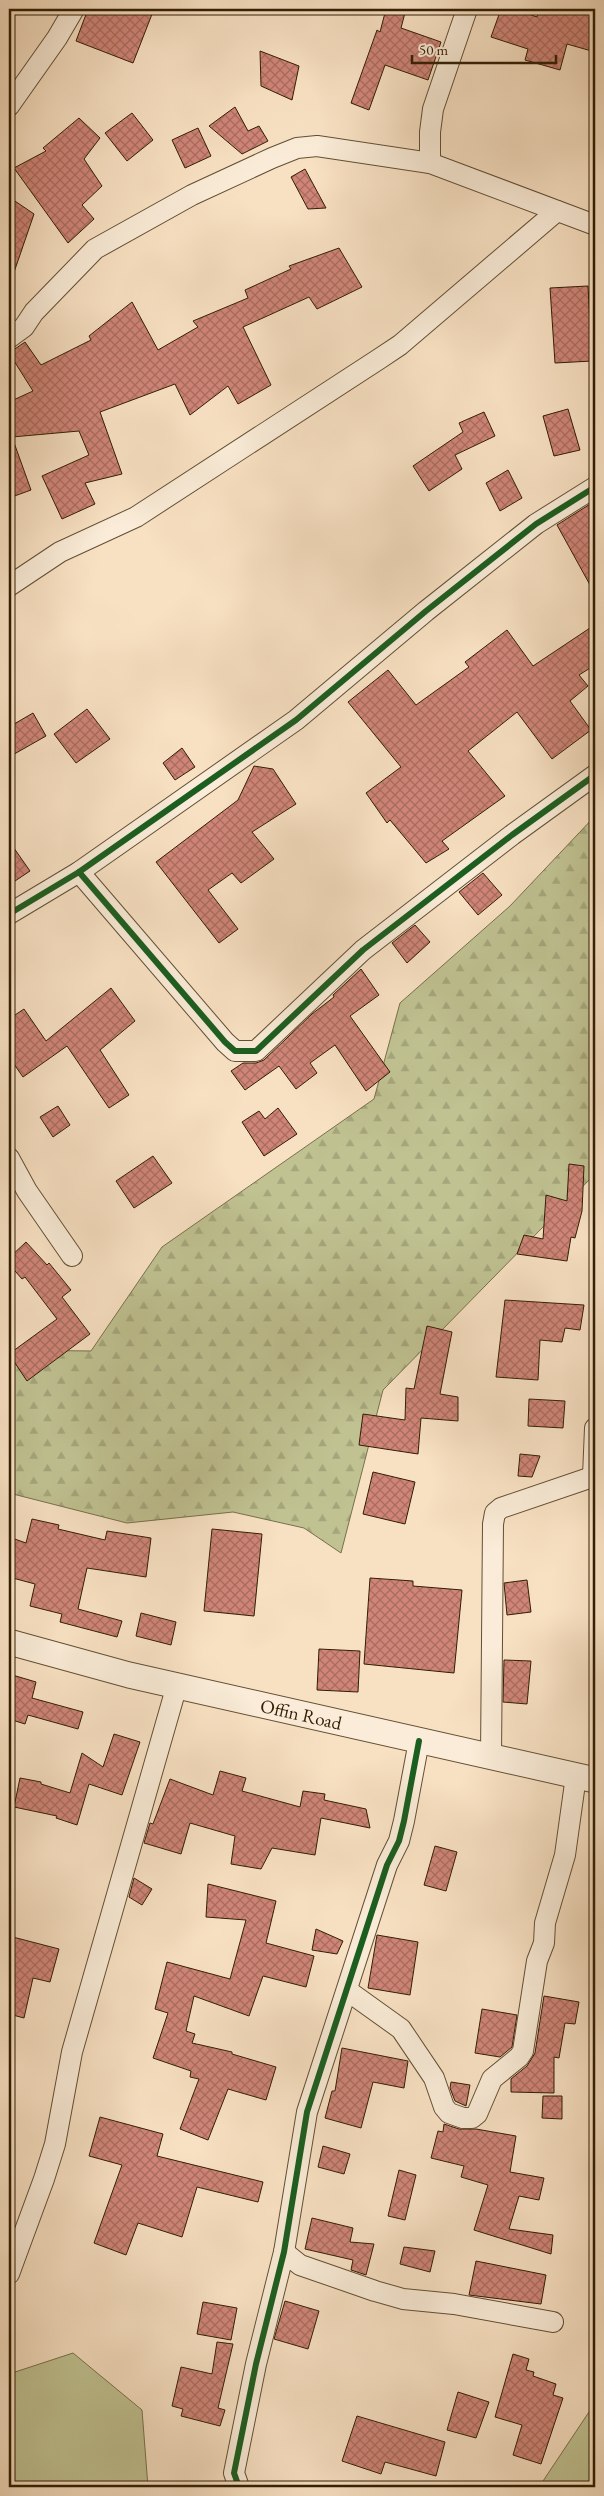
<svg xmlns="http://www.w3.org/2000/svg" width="604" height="2496" font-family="'EB Garamond',serif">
<defs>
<pattern id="forest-firs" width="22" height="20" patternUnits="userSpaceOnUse" patternTransform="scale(1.25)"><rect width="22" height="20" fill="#c0c292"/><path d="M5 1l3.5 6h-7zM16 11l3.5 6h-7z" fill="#a5a67c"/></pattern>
<pattern id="building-cross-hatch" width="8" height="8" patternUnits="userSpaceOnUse" patternTransform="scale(1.25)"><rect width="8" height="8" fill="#d08578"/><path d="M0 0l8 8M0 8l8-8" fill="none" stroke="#a96c60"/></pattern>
</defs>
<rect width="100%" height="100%" fill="#f8e1c3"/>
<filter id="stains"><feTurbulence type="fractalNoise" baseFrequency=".004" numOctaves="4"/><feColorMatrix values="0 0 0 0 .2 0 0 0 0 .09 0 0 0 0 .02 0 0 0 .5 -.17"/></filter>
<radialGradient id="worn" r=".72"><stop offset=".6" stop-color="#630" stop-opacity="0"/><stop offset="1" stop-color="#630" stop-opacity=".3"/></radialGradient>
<g fill="#c0c292" stroke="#78704b">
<polygon points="73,2353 142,2410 148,2487 9,2487 9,2374"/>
<polygon points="595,2403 595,2487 539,2487"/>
</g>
<polygon fill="url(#forest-firs)" stroke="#78704b" points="595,816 595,1174 383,1390 341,1553 304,1528 233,1512 127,1523 9,1493 9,1350 91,1351 162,1247 374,1099 400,1003 510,906"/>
<g fill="url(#building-cross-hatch)" stroke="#311e04">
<polygon points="88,9 154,9 133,63 76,41"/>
<polygon points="386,9 406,9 401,28 441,42 428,80 385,65 369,110 351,103 377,30 380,32"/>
<polygon points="501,9 515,9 537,17 539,9 595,9 595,52 567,44 560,70 525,60 528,49 491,37"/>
<polygon points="260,51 299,66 292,100 261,86"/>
<polygon points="235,107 248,131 259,126 268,141 242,154 209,126"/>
<polygon points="132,113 153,140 127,161 105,133"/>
<polygon points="79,118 100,138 84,159 102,186 82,205 94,219 68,243 14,168 46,151 43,148"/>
<polygon points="198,128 211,156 185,168 172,140"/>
<polygon points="305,169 326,208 308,209 291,177"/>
<polygon points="9,197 34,214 11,281 9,280"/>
<polygon points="339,248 362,287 317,309 309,297 243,327 271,385 238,404 228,386 190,415 175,384 100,412 122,474 85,483 95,504 62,519 42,476 89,455 79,431 12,437 31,490 9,498 9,402 33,391 9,353 25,342 41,365 91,340 89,336 132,302 158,350 198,327 193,321 248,298 245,290 291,269 289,266"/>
<polygon points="588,286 592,361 555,363 550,288"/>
<polygon points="568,409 580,450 554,456 543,416"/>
<polygon points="484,412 495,436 455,455 462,469 429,491 413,466 463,432 459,423"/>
<polygon points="508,470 522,498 500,511 486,483"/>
<polygon points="595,501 595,594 557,525"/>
<polygon points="590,628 595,636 595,665 579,675 588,686 570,701 591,730 552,759 517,712 468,751 505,796 442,841 449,849 426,863 390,820 387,823 366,793 401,767 348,702 388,670 416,705 469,667 465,662 507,630 533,666"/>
<polygon points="87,709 110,739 76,763 54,734"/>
<polygon points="33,713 46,736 9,757 9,727"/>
<polygon points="182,748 195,767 175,780 163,763"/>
<polygon points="254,766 273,769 296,804 252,832 274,859 241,883 232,873 208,890 238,929 219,943 156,862 238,800"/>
<polygon points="9,841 30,871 9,885"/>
<polygon points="483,873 502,895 478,915 459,892"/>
<polygon points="415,925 430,942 407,963 392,943"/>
<polygon points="361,969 379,995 350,1016 390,1072 366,1091 335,1045 310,1063 317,1073 296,1089 279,1066 245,1090 231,1071 243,1063 256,1063 264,1060 312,1014 334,997 333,995"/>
<polygon points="111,988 135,1021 100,1050 129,1095 109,1108 67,1046 23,1077 9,1057 9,1019 24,1009 46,1041"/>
<polygon points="58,1106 70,1125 53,1137 40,1117"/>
<polygon points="278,1108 297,1134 264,1156 242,1122 259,1111 265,1119"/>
<polygon points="153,1156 172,1183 134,1208 116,1181"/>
<polygon points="569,1164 584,1166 582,1211 575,1238 571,1237 567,1261 517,1254 524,1235 543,1239 546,1195 567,1201"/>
<polygon points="26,1242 47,1265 49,1263 71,1290 62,1297 90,1334 27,1381 9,1354 57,1319 25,1277 22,1279 9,1264 9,1258"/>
<polygon points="505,1300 584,1305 580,1330 565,1328 562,1342 540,1340 538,1380 496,1377"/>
<polygon points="427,1326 452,1332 440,1394 458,1397 458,1421 421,1418 418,1454 359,1445 363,1414 405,1420 406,1388 414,1389"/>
<polygon points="529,1399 565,1401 563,1428 528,1426"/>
<polygon points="520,1454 540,1456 532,1477 518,1476"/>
<polygon points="373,1472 415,1482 405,1524 363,1514"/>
<polygon points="32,1519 59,1525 58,1529 105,1540 107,1531 151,1538 146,1577 87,1568 78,1609 122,1621 117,1637 60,1622 62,1614 30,1606 35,1584 9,1577 9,1537 26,1543"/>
<polygon points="212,1529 262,1534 254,1616 204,1611"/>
<polygon points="370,1578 413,1581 413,1586 462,1590 454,1673 364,1664"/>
<polygon points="527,1580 531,1612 507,1615 504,1583"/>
<polygon points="141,1613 176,1622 171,1645 136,1636"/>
<polygon points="319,1649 360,1651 358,1692 317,1690"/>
<polygon points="504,1660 531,1661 527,1704 503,1702"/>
<polygon points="9,1674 36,1682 32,1698 83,1712 78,1729 28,1715 25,1724 9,1719"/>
<polygon points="114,1734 140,1742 122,1795 89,1784 77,1825 56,1818 57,1816 14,1807 20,1778 41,1782 41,1784 70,1793 82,1753 103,1767"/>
<polygon points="220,1771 246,1778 242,1791 300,1807 303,1791 325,1794 324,1800 366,1809 370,1828 321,1818 315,1855 272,1848 261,1869 231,1864 235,1836 190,1823 181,1854 144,1843 150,1823 153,1824 170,1779 213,1795"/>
<polygon points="435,1846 457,1852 446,1891 424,1885"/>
<polygon points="134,1878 152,1889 142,1905 129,1897"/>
<polygon points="208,1884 276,1901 266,1943 314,1956 306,1987 263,1976 249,2016 194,1996 186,2031 195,2034 192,2043 232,2052 232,2054 276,2067 266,2100 228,2089 208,2140 180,2129 199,2079 190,2077 191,2071 153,2058 168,2013 155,2009 167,1962 230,1979 246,1920 206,1917"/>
<polygon points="316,1929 343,1941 337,1954 312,1950"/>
<polygon points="377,1935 418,1942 410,1995 368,1988"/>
<polygon points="9,1936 59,1949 50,1982 33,1978 24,2018 9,2014"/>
<polygon points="544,1996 579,2002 575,2024 565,2023 559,2058 554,2057 554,2093 511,2092 511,2079 527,2066 535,2053"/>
<polygon points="482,2009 517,2015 512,2047 500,2057 475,2053"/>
<polygon points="342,2048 408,2061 404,2088 373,2082 361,2128 325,2118 332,2091 335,2091"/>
<polygon points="451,2082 470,2085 466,2106 455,2101 450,2088"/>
<polygon points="543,2096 562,2096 562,2119 542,2118"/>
<polygon points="100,2117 163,2134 157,2156 263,2182 258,2202 197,2187 182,2237 138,2223 126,2255 94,2243 122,2165 89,2156"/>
<polygon points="444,2124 459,2129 476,2129 516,2136 510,2172 544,2178 539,2200 519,2196 509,2229 553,2235 551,2254 474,2230 488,2185 461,2177 464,2166 431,2158 438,2131 443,2132"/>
<polygon points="323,2146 350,2154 344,2174 318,2167"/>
<polygon points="399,2170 416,2175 405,2220 388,2216"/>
<polygon points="312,2218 353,2228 350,2242 374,2244 366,2275 351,2270 353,2260 305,2249"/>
<polygon points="404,2247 435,2251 430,2272 400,2264"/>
<polygon points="476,2261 546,2275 541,2304 469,2295"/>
<polygon points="285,2301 319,2311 308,2349 274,2339"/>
<polygon points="203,2302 237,2308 231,2340 197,2334"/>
<polygon points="217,2342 233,2344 218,2408 225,2410 220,2426 181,2416 183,2409 172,2406 181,2367 212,2374"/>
<polygon points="513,2354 529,2359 526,2370 534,2372 533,2376 556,2384 553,2395 563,2398 541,2464 513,2455 522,2425 495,2417"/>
<polygon points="458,2392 489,2402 476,2438 447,2430"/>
<polygon points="357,2416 445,2442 436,2476 385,2462 381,2474 342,2461"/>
</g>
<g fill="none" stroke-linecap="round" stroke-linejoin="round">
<defs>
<g id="minor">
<polyline points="9,106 57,38 74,9"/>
<polyline points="430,163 430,132 433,109 467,9"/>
<polyline points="9,338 24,327 34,312 95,249 192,195 272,158 297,148 317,146 430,163 595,225"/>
<polyline points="9,586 60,552 136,517 379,359 400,345 557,211"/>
<polyline points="79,872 225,1042 235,1051 256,1051 363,950 512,835 595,775"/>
<polyline points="9,914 79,872 296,720 426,611 536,524 595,487"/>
<polyline points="9,1158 27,1191 72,1256"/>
<polyline points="593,1476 595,1428"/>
<polyline points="491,1756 493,1524 495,1513 501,1508 595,1476"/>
<polyline points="348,1991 401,2029 434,2078 444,2107 449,2113 463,2118 472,2118 477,2114 492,2079 519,2057 523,2051 537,1961 544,1943 545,1923 565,1855 576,1776"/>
<polyline points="284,2252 300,2265 375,2291 403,2299 454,2304 553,2322"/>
<polyline points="9,2274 44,2179 55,2144 72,2052 177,1685"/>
<polyline points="239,2487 234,2473 256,2364 284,2252 307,2112 387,1865 399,1841 404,1821 419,1741"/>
</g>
<g id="tertiary">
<path id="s1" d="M9 1642 129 1675 595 1780"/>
</g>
</defs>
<use href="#minor" stroke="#634f34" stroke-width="22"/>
<use href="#tertiary" stroke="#634f34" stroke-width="27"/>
<use href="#minor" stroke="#faecd8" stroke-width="20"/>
<use href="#tertiary" stroke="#faecd8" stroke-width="25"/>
<defs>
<g id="cycleway">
<polyline points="79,872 225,1042 235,1051 256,1051 363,950 512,835 595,775"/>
<polyline points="9,914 79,872 296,720 426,611 536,524 595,487"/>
<polyline points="239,2487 234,2473 256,2364 284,2252 307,2112 387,1865 399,1841 404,1821 419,1741"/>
</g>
</defs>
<use href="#cycleway" stroke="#faecd8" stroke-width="9"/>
<use href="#cycleway" stroke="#1b5e20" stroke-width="6"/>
</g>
<g text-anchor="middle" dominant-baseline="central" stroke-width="5" stroke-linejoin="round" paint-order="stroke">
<g font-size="19" fill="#311e04" stroke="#faecd8">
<text stroke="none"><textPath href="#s1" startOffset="301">Offin Road</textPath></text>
</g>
</g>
<rect width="604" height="2496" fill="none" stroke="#f8e1c3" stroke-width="30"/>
<rect x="10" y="10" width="584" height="2476" fill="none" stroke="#311e04" stroke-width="2.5"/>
<rect x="15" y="15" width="574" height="2466" fill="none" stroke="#311e04"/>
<path d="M412 55v8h144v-8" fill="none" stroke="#311e04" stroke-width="2.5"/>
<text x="419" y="55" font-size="15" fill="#311e04" stroke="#faecd8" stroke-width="4" paint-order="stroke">50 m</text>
<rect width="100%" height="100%" filter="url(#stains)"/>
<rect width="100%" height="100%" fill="url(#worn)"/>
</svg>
